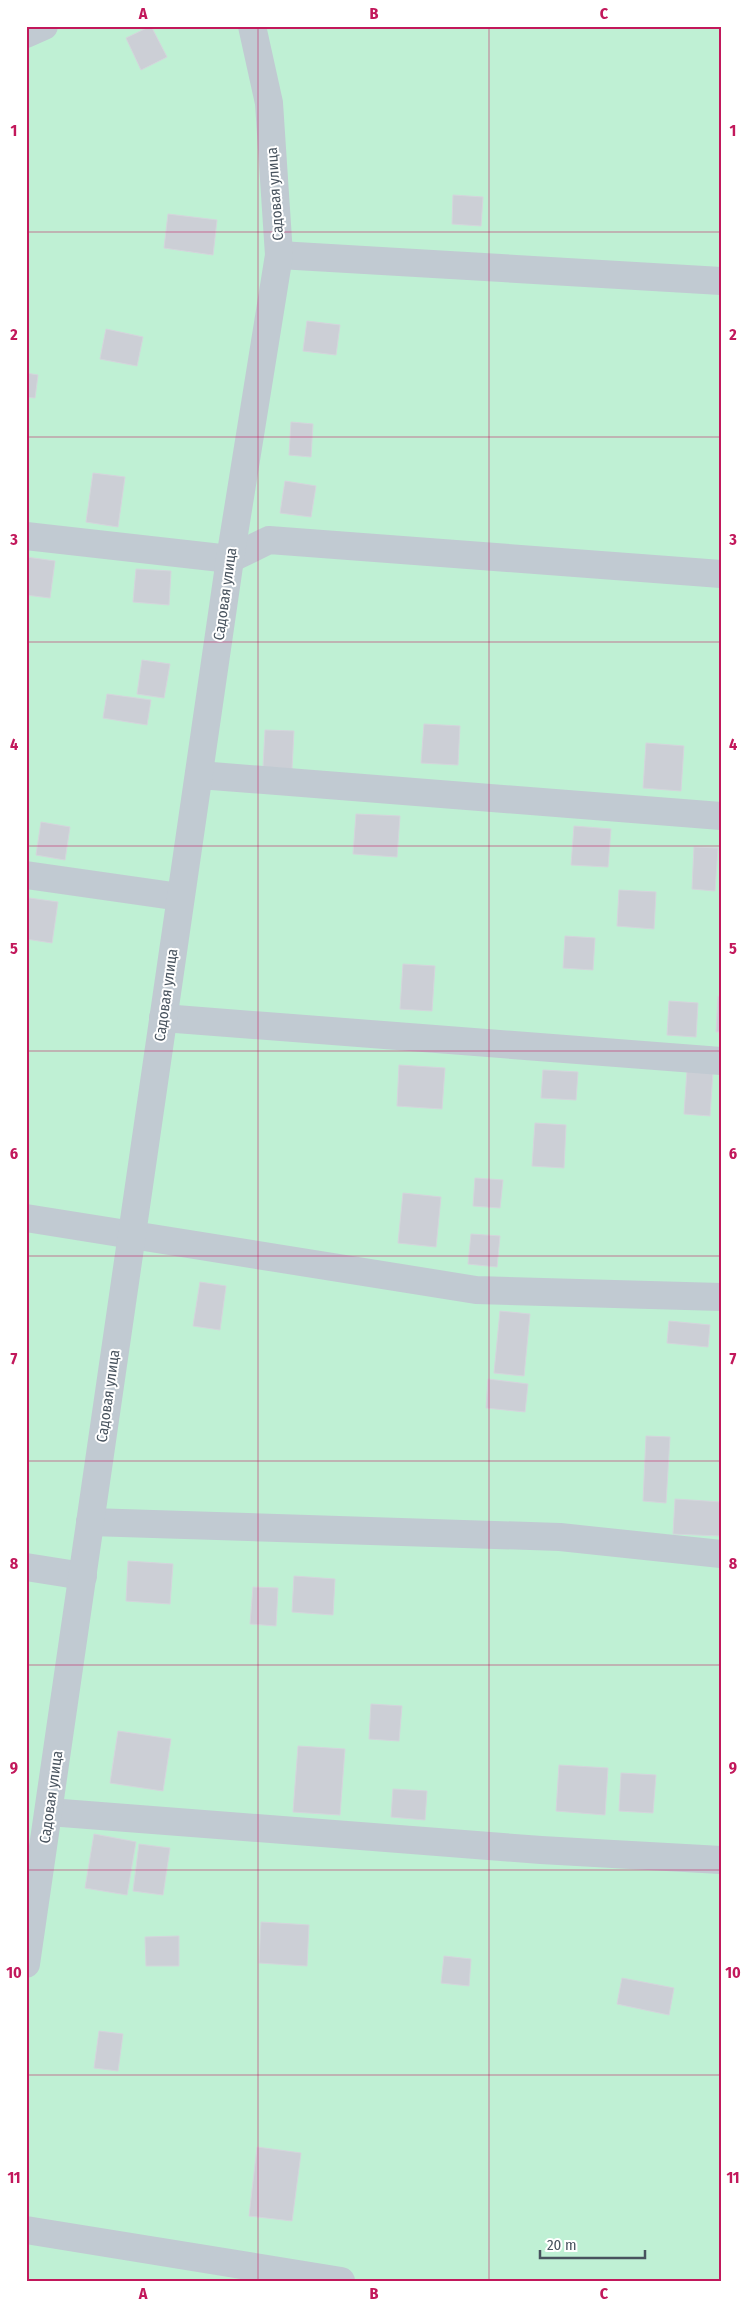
<svg xmlns="http://www.w3.org/2000/svg" width="747" height="2307" font-family="'Fira Sans Condensed',sans-serif">
<rect width="100%" height="100%" fill="#f3f1f0"/>
<rect fill="#bff0d4" x="26" y="26" width="695" height="2255"/>
<g fill="#cccfd6" stroke="#d4d6dc">
<polygon points="151,26 167,57 141,70 126,38"/>
<polygon points="453,195 483,197 481,226 452,224"/>
<polygon points="168,214 217,220 213,255 164,248"/>
<polygon points="307,321 340,325 336,355 303,351"/>
<polygon points="106,329 143,337 137,366 100,359"/>
<polygon points="26,373 38,375 35,398 26,397"/>
<polygon points="291,422 313,424 311,457 289,455"/>
<polygon points="93,473 125,477 118,527 86,522"/>
<polygon points="285,481 316,486 311,517 280,513"/>
<polygon points="26,557 55,561 50,598 26,595"/>
<polygon points="136,569 171,571 169,605 133,602"/>
<polygon points="142,660 170,664 164,698 137,694"/>
<polygon points="107,694 151,700 147,725 103,718"/>
<polygon points="424,724 460,726 458,765 421,763"/>
<polygon points="265,730 294,731 292,769 263,767"/>
<polygon points="646,743 684,746 681,791 643,788"/>
<polygon points="356,814 400,816 397,857 353,854"/>
<polygon points="41,822 70,827 65,860 36,855"/>
<polygon points="574,826 611,829 608,867 571,865"/>
<polygon points="694,847 718,848 715,891 692,889"/>
<polygon points="619,890 656,892 654,929 617,926"/>
<polygon points="29,898 58,902 52,943 26,939"/>
<polygon points="565,936 595,938 593,970 563,968"/>
<polygon points="403,964 435,966 432,1011 400,1009"/>
<polygon points="718,996 721,997 721,1032 716,1032"/>
<polygon points="669,1001 698,1003 696,1037 667,1035"/>
<polygon points="399,1065 445,1068 442,1109 397,1106"/>
<polygon points="543,1070 578,1072 576,1100 541,1098"/>
<polygon points="687,1070 713,1071 710,1116 684,1114"/>
<polygon points="535,1123 566,1125 564,1168 532,1166"/>
<polygon points="475,1178 503,1180 500,1208 473,1206"/>
<polygon points="403,1193 441,1197 436,1247 398,1243"/>
<polygon points="471,1234 500,1236 497,1267 468,1264"/>
<polygon points="200,1282 226,1286 220,1330 193,1326"/>
<polygon points="500,1311 530,1314 524,1376 494,1373"/>
<polygon points="669,1321 710,1325 708,1347 667,1343"/>
<polygon points="488,1379 528,1384 525,1412 486,1408"/>
<polygon points="646,1436 670,1437 666,1503 643,1501"/>
<polygon points="675,1499 721,1502 721,1536 673,1534"/>
<polygon points="128,1561 173,1564 170,1604 126,1601"/>
<polygon points="294,1576 335,1579 333,1615 292,1612"/>
<polygon points="253,1587 278,1588 276,1626 250,1624"/>
<polygon points="371,1704 402,1706 399,1741 369,1739"/>
<polygon points="118,1731 171,1739 163,1791 110,1783"/>
<polygon points="298,1746 345,1749 340,1815 293,1812"/>
<polygon points="559,1765 608,1768 605,1815 556,1811"/>
<polygon points="621,1773 656,1775 653,1813 619,1811"/>
<polygon points="393,1789 427,1791 425,1820 391,1817"/>
<polygon points="94,1834 136,1842 127,1895 85,1888"/>
<polygon points="139,1844 170,1848 163,1895 133,1891"/>
<polygon points="261,1922 309,1925 307,1966 259,1963"/>
<polygon points="179,1936 179,1966 146,1966 145,1937"/>
<polygon points="444,1956 471,1959 469,1986 441,1983"/>
<polygon points="622,1978 674,1988 669,2015 617,2004"/>
<polygon points="99,2031 123,2034 118,2071 94,2068"/>
<polygon points="257,2147 301,2153 292,2221 249,2216"/>
</g>
<g fill="none" stroke-linecap="round" stroke-linejoin="round">
<g stroke="#c1cad2" stroke-width="28">
<polyline points="26,34 44,26"/>
<polyline points="279,255 721,281"/>
<polyline points="26,536 230,559 269,540 721,574"/>
<polyline points="199,775 721,816"/>
<polyline points="26,875 180,897"/>
<polyline points="163,1018 721,1061"/>
<polyline points="26,1218 476,1290 721,1297"/>
<polyline points="90,1522 560,1537 721,1554"/>
<polyline points="26,1567 83,1576"/>
<polyline points="49,1812 541,1850 721,1860"/>
<polyline points="26,1964 230,559 279,255 269,103 252,26"/>
<polyline points="26,2230 341,2281"/>
</g>
</g>
<path fill="none" stroke="#c2185b" stroke-width="1" stroke-opacity="0.55" d="M258 26V2281M489 26V2281M26 232H721M26 437H721M26 642H721M26 846H721M26 1051H721M26 1256H721M26 1461H721M26 1665H721M26 1870H721M26 2075H721"/>
<g text-anchor="middle" dominant-baseline="central" stroke-width="4" stroke-linejoin="round" paint-order="stroke">
<g font-size="15" fill="#48535e" stroke="#fff">
<text transform="translate(275 194) rotate(-94)">Садовая улица</text>
<text transform="translate(225 594) rotate(-82)">Садовая улица</text>
<text transform="translate(166 995) rotate(-82)">Садовая улица</text>
<text transform="translate(108 1396) rotate(-82)">Садовая улица</text>
<text transform="translate(51 1797) rotate(-82)">Садовая улица</text>
</g>
</g>
<rect width="747" height="2307" fill="none" stroke="#ffffff" stroke-width="55"/>
<path d="M540 2250v8h105v-8" fill="none" stroke="#48535e" stroke-width="2.5"/>
<text x="547" y="2250" font-size="15" fill="#48535e" stroke="#ffffff" stroke-width="4" paint-order="stroke">20 m</text>
<rect x="28" y="28" width="692" height="2252" fill="none" stroke="#c2185b" stroke-width="2"/>
<g font-size="16" text-anchor="middle" font-weight="bold" fill="#c2185b">
<text x="143" y="19">A</text>
<text x="374" y="19">B</text>
<text x="604" y="19">C</text>
<text x="14" y="136">1</text>
<text x="733" y="136">1</text>
<text x="14" y="340">2</text>
<text x="733" y="340">2</text>
<text x="14" y="545">3</text>
<text x="733" y="545">3</text>
<text x="14" y="750">4</text>
<text x="733" y="750">4</text>
<text x="14" y="954">5</text>
<text x="733" y="954">5</text>
<text x="14" y="1159">6</text>
<text x="733" y="1159">6</text>
<text x="14" y="1364">7</text>
<text x="733" y="1364">7</text>
<text x="14" y="1569">8</text>
<text x="733" y="1569">8</text>
<text x="14" y="1773">9</text>
<text x="733" y="1773">9</text>
<text x="14" y="1978">10</text>
<text x="733" y="1978">10</text>
<text x="14" y="2183">11</text>
<text x="733" y="2183">11</text>
<text x="143" y="2299">A</text>
<text x="374" y="2299">B</text>
<text x="604" y="2299">C</text>
</g>
</svg>
